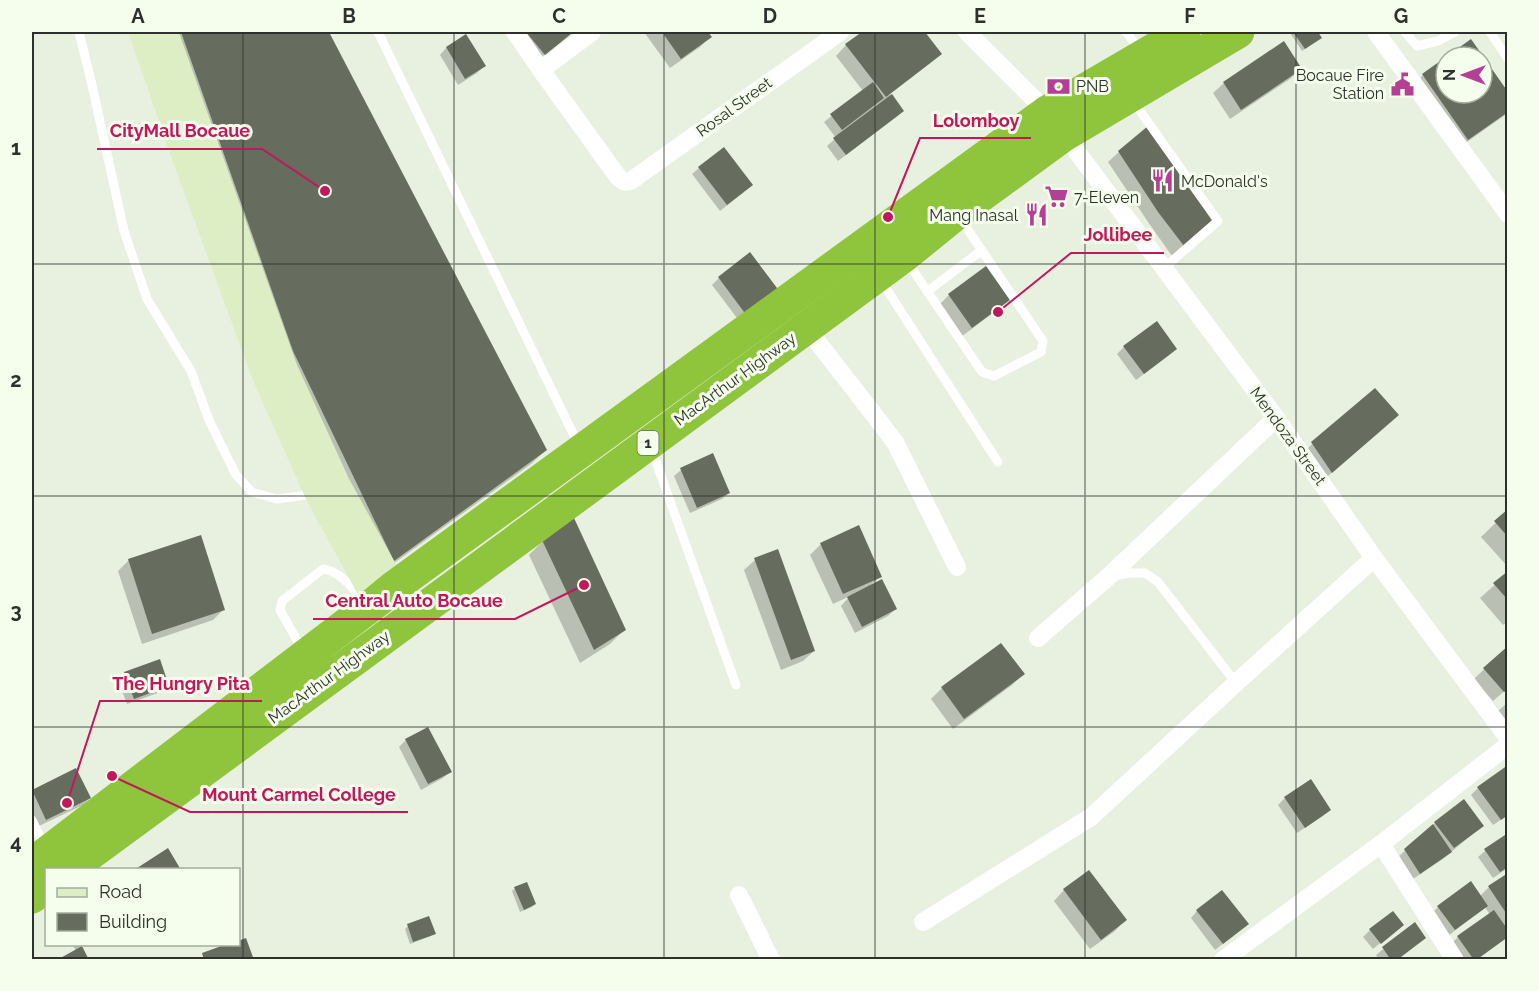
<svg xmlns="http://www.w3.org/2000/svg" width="1539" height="991" font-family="Raleway,sans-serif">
<rect width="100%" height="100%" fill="#e8f0e0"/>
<g fill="#0003">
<polygon points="162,32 327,32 546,450 531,464 379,574"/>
<polygon points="520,32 567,32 569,34 537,61"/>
<polygon points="644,32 706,32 710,37 700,47 670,68"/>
<polygon points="864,32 923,32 940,54 929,64 890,94 902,110 896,117 838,161 827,146 836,138 824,122 863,91 836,56 846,45"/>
<polygon points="1292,32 1316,32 1320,38 1302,51 1290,33"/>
<polygon points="466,36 484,66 477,73 458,85 440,55 446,48"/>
<polygon points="1482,58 1508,94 1508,113 1457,149 1413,85 1423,75 1446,59 1446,93 1482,93"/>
<polygon points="1300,69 1290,79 1230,119 1213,93 1224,83"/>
<polygon points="1119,152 1212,220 1172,256 1148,222 1108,162"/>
<polygon points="699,168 744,192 720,211 692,174"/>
<polygon points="985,268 1008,300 997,310 961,337 938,306 949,295"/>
<polygon points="719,278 778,292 740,322 712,285"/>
<polygon points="1124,347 1175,349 1168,356 1136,380 1117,354"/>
<polygon points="1386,426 1321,482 1302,454 1312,444"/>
<polygon points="712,455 729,493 722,499 690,513 674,476 681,470"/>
<polygon points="1508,511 1508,567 1481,537"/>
<polygon points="543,541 624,630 610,644 580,663 529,555"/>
<polygon points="821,544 880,576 870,586 895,609 888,616 855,633 841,606 850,596 833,604 810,555"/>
<polygon points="129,560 223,610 213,620 142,644 118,571"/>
<polygon points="755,560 814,651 803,661 781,670 744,570"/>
<polygon points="1508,573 1508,621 1503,625 1480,598"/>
<polygon points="1001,645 1023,674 1012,685 953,729 931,699 942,688"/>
<polygon points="1508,646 1508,688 1493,701 1474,679"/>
<polygon points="125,673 168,685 161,692 127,704 118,680"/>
<polygon points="1508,702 1508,723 1498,711"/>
<polygon points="428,729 450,772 443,778 421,790 399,747 406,740"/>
<polygon points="1508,767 1508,815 1493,825 1471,795 1478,788"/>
<polygon points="76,770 90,798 83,805 39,826 32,811 32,792"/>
<polygon points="1285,798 1329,810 1323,816 1297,833 1278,805"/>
<polygon points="1435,823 1482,826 1443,859 1413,879 1398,857"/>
<polygon points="1507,835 1508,868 1493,878 1478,857 1485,851"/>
<polygon points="1508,874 1508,929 1506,930 1508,936 1477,960 1462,960 1451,944 1458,937 1490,915 1485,907 1448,936 1431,914 1438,907 1480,896 1489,887"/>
<polygon points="515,888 535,904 532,907 520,912 512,891"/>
<polygon points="1064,890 1125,920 1115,931 1090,949 1054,901"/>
<polygon points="1197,911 1240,930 1215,950 1191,918"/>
<polygon points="1414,924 1397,960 1379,960 1376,955"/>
<polygon points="1402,925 1373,949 1363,937 1370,930"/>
<polygon points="408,926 434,933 431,936 410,944 405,929"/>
<polygon points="72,944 84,944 76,951"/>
</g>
<g fill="#666d5e" fill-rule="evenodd">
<polygon points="181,32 329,32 547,450 394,561 293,351"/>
<polygon points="526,32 569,32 571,34 545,55"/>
<polygon points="662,32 708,32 712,37 681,59"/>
<polygon points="862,32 925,32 942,54 886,97 845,44"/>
<polygon points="1293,32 1318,32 1322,38 1305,49"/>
<polygon points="466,34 486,66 465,79 446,47"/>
<path d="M1471 39 1508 92V112L1468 140 1422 74ZM1446 57H1482V93H1446Z"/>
<polygon points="1284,41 1302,69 1241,110 1223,82"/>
<polygon points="873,82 884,98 842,130 830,114"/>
<polygon points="892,94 904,111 846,155 833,138"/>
<polygon points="1148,126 1214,220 1184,246 1158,212 1118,151"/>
<polygon points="724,147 753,185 727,205 698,167"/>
<polygon points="750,252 780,292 747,316 718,277"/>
<polygon points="986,266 1010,300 972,328 948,294"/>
<polygon points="1157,321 1177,349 1144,374 1123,346"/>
<polygon points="1375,388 1399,415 1332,473 1311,442"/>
<polygon points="713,453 730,493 697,508 680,468"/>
<polygon points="1508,509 1508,537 1494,521"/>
<polygon points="574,518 626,630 594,650 542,540"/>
<polygon points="859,525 882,577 843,594 820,543"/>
<polygon points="201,535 225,610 152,634 128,559"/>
<polygon points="778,549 815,651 791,660 754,558"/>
<polygon points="1508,571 1508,600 1493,583"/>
<polygon points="882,579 897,609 862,627 847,597"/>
<polygon points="1001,643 1025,674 964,719 941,687"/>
<polygon points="1508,646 1508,689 1504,692 1483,668"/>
<polygon points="160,659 169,686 134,699 124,672"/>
<polygon points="428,727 452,772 428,784 405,739"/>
<polygon points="1508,765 1508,815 1501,820 1477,787"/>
<polygon points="76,768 91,798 46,820 32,790"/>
<polygon points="1311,779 1331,810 1305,828 1284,797"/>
<polygon points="1464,799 1484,826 1454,848 1434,822"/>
<polygon points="1433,824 1452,852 1420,874 1404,849"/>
<polygon points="1508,833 1508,867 1500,872 1484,849"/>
<polygon points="168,848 181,870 134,870"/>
<polygon points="1089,870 1127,920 1101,940 1063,889"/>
<polygon points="1508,873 1508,916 1488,886"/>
<polygon points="1471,881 1488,906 1455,930 1437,906"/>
<polygon points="527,882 536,904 524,910 514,887"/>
<polygon points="1222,890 1249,924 1223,944 1196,910"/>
<polygon points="1494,910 1508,930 1508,937 1476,960 1474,960 1457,936"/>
<polygon points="1393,911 1404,925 1381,944 1369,929"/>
<polygon points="429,916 436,934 413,942 407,924"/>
<polygon points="1415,922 1426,938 1397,960 1391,960 1382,947"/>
<polygon points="246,938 254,960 204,960 202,953 227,944 238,944 238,941"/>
<polygon points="82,946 89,960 57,960"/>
</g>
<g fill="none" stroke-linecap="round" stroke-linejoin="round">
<g stroke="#fff" stroke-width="9">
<polyline points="79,32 92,85 124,231 147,299 191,371 209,420 236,475 252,492 277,499 315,494"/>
<polyline points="378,32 579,446"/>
<polyline points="1126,32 1141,51"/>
<polyline points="1405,32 1417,46 1438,41 1455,32"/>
<polyline points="1490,32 1508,59"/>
<polyline points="1133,101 1218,221 1164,268"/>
<polyline points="906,260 982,372 994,376 1041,352 1043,341 960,218"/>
<polyline points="880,279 998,462"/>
<polyline points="928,291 982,250"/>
<polyline points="653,449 655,459 736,685"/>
<polyline points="1114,576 1130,573 1145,573 1158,582 1236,683"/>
<path d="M303 651 280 610 282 601 323 569C341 571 355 591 366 604"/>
<polyline points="32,820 45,847"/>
</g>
<g stroke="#fff" stroke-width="18">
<path d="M515 32 541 70 618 177C623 182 626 183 632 180L840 32"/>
<polyline points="967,32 1047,112 1276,418 1374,558 1508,738"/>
<polyline points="1376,32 1508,214"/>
<polyline points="541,70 592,32"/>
<polyline points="806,327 895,442 957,567"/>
<polyline points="1038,638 1108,577 1276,418"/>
<polyline points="1381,844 1455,960"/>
<polyline points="739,895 771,960"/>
<polyline points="923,922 1091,817 1236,683 1374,558"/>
<polyline points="1223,960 1381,844 1508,745"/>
</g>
<g stroke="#ddeec4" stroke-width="26">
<polyline points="142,32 186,160 266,378 318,494 385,617"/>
<polyline points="165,32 285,370 337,484 403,604"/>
</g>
<g stroke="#8fc53c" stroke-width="33">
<polyline points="32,864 377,601 394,587 1047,112 1184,32"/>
<polyline points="68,870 904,256 957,213 1064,135 1238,32"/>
<polyline points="32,897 46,886"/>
</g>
</g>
<path fill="none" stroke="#2e312b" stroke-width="1.5" stroke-opacity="0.55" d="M243 32V960M454 32V960M664 32V960M875 32V960M1085 32V960M1296 32V960M32 264H1508M32 496H1508M32 727H1508"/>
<defs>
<symbol id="civic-bare" viewBox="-9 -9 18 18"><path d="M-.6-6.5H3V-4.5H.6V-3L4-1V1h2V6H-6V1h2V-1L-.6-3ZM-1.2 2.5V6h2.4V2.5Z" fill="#b43f97" stroke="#f5feed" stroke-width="2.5" paint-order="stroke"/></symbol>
<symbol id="bank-bare" viewBox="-9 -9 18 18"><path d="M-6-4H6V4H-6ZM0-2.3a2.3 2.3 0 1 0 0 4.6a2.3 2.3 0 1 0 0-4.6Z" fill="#b43f97" stroke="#f5feed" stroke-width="2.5" paint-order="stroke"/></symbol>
<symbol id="restaurant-bare" viewBox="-9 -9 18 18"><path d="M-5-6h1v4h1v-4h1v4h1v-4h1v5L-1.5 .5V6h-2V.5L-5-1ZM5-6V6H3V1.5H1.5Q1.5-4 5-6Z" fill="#b43f97" stroke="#f5feed" stroke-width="2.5" paint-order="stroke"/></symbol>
<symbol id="supermarket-bare" viewBox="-9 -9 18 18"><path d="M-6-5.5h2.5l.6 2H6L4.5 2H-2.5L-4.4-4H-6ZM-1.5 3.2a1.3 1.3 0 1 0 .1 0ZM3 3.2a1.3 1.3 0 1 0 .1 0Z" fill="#b43f97" stroke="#f5feed" stroke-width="2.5" paint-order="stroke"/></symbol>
</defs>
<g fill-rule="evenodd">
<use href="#civic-bare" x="1386" y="68" width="33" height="33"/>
<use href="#bank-bare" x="1042" y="70" width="33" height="33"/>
<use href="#restaurant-bare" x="1146" y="164" width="33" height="33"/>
<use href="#supermarket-bare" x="1040" y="180" width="33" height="33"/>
<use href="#restaurant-bare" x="1020" y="198" width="33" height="33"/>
</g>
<g text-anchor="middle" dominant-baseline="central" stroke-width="6" stroke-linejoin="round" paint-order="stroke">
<rect fill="#f5feed" stroke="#6a6e65" stroke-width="1.5" x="637.5" y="431" width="21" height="24" rx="4.5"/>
<g font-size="15" font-weight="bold" fill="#2e312b">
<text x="648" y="443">1</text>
</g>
<g font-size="16" fill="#2e312b" stroke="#f5feed" text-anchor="start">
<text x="1384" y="75" text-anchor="end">Bocaue Fire<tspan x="1384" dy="18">Station</tspan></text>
<text x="1076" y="86">PNB</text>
<text x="1181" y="181">McDonald's</text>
<text x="1074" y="197">7-Eleven</text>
<text x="1018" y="215" text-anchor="end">Mang Inasal</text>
</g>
<g font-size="16" fill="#2e312b" stroke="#f5feed">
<text transform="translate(734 107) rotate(-36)">Rosal Street</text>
<text transform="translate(735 379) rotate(-36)">MacArthur Highway</text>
<text transform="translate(1288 436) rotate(54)">Mendoza Street</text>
<text transform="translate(329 677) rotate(-36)">MacArthur Highway</text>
</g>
</g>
<path fill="none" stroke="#c2185b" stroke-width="2" d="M888 217L920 138H1031M325 191L262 149H97M998 312L1071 253H1164M584 585L515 619H313M67 803L100 701H262M112 776L190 812H408"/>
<g fill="#c2185b" stroke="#f5feed" stroke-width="2">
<circle cx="888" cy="217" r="6"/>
<circle cx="325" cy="191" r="6"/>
<circle cx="998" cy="312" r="6"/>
<circle cx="584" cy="585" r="6"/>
<circle cx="67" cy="803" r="6"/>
<circle cx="112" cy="776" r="6"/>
</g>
<g font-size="18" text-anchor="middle" font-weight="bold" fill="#c2185b" stroke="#f5feed" stroke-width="6" stroke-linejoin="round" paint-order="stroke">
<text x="976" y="127">Lolomboy</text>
<text x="180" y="137">CityMall Bocaue</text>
<text x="1118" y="241">Jollibee</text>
<text x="414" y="607">Central Auto Bocaue</text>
<text x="181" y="690">The Hungry Pita</text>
<text x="299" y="801">Mount Carmel College</text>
</g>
<rect width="1539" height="991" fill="none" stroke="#f5feed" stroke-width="66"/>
<rect x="45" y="868" width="195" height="78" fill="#f5feed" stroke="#a5ac9f" stroke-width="1.5"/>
<rect x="57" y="888" width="30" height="9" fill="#ddeec4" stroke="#a5ac9f" stroke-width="1.5"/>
<text x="99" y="898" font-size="18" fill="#2e312b">Road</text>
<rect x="57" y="913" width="30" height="18" fill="#666d5e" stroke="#a5ac9f" stroke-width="1.5"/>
<text x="99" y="928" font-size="18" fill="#2e312b">Building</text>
<g transform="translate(1464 75) rotate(270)"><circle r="28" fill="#f5feed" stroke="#a5ac9f" stroke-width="1.5"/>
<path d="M0-4.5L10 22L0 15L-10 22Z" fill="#b43f97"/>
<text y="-9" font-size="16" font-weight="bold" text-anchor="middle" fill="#2e312b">N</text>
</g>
<rect x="33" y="33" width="1473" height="925" fill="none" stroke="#2e312b" stroke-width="2"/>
<g font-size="20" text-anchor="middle" font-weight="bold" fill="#2e312b">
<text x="138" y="23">A</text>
<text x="349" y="23">B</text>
<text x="559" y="23">C</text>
<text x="770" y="23">D</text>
<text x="980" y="23">E</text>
<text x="1190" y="23">F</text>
<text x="1401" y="23">G</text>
<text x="16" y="155">1</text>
<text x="16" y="387">2</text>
<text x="16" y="618">3</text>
<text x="16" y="849">4</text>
</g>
</svg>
